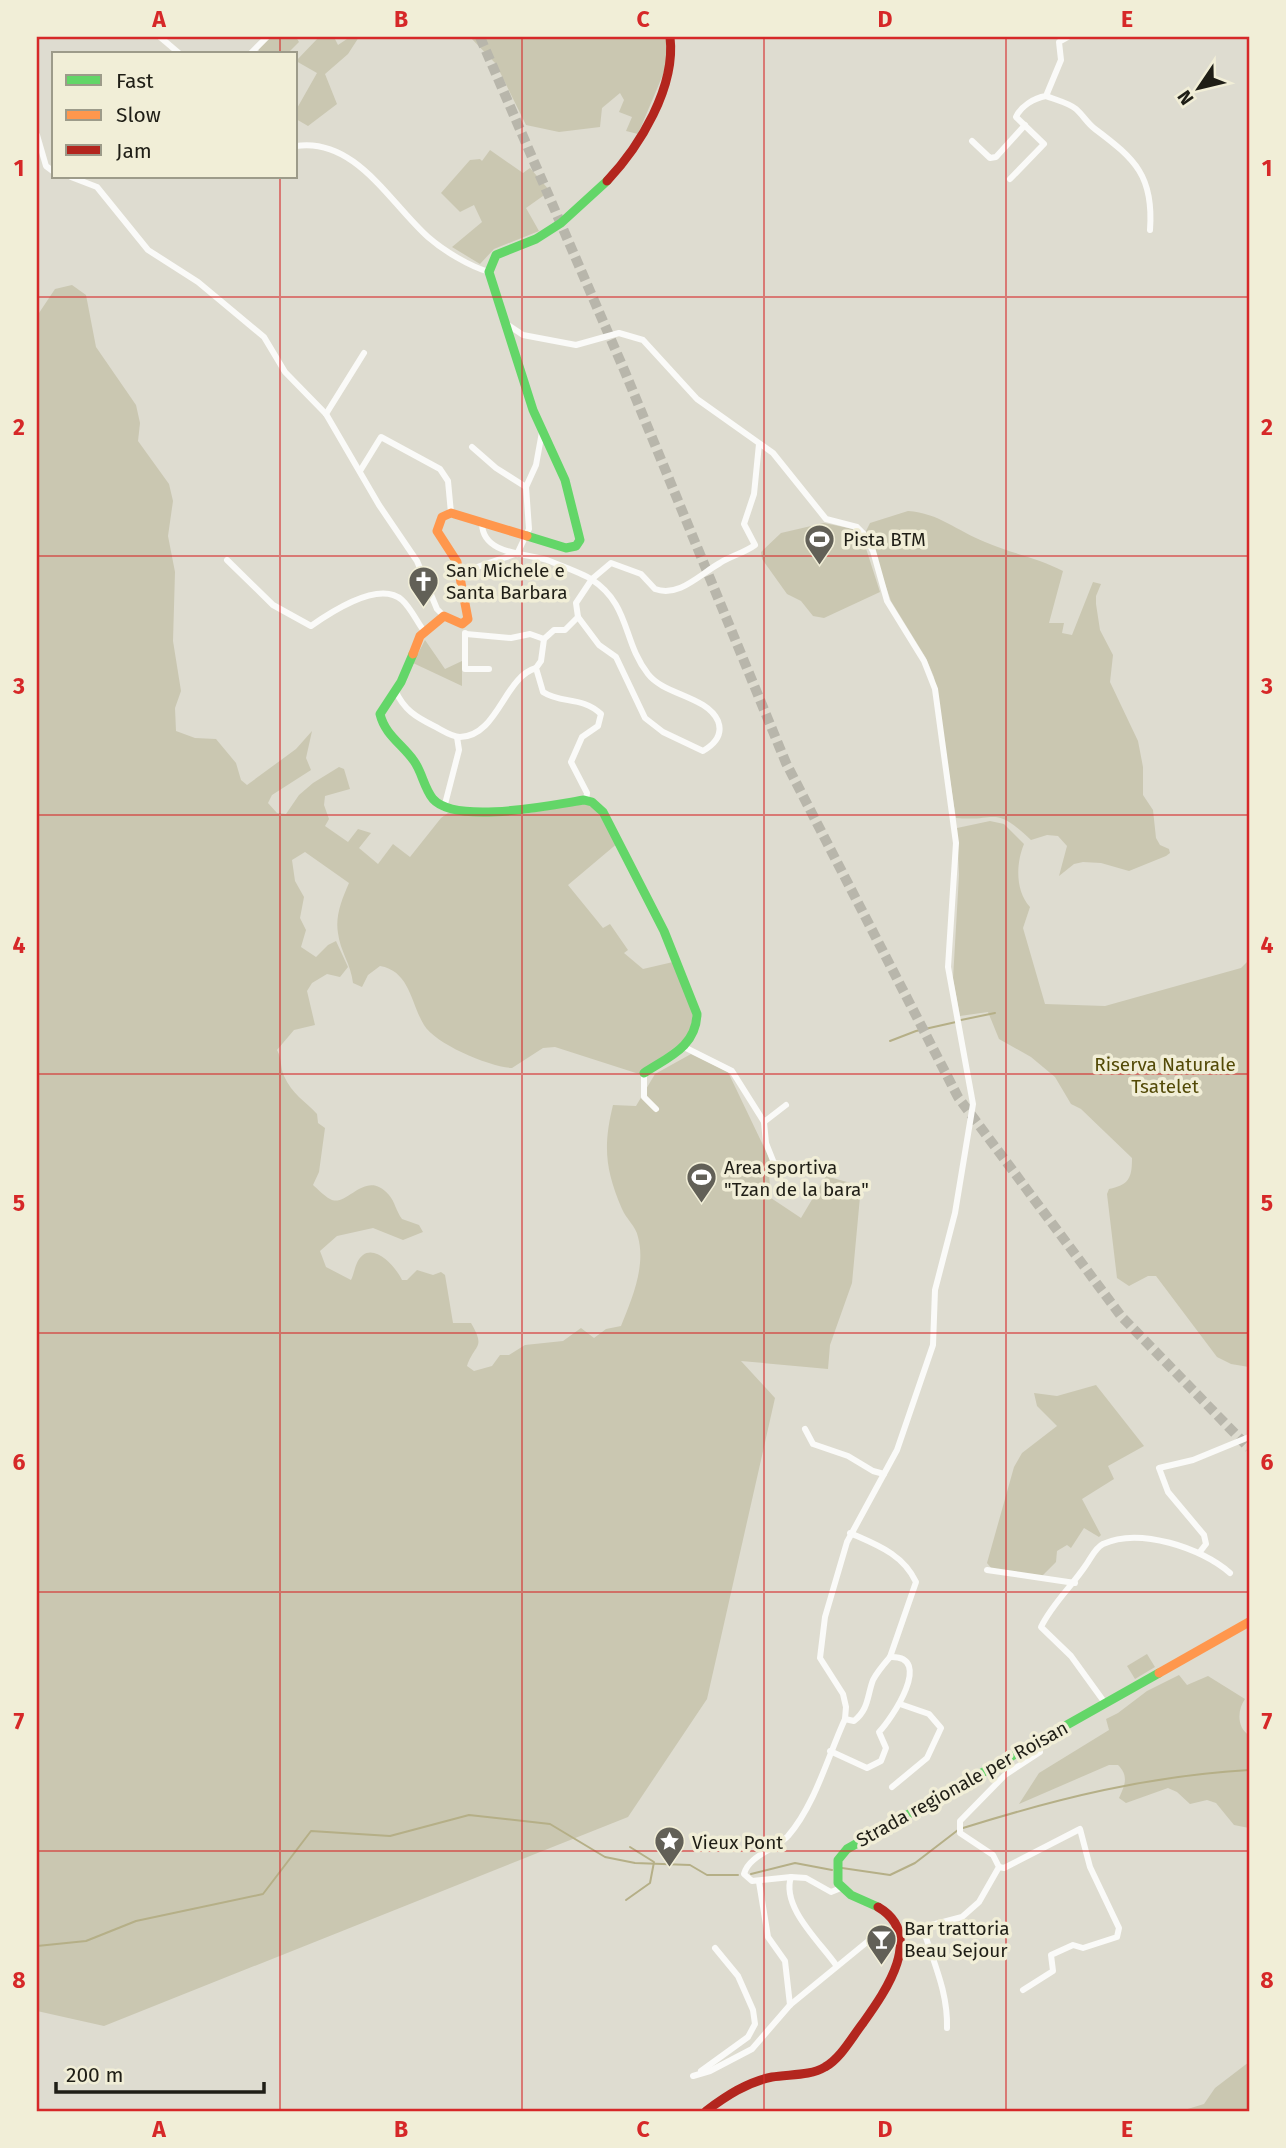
<svg xmlns="http://www.w3.org/2000/svg" width="1286" height="2148" font-family="'Fira Sans',sans-serif">
<rect width="100%" height="100%" fill="#dedcd0"/>
<g fill="#cac7b1">
<polygon points="270,37 296,37 299,42 287,54 261,54 258,49"/>
<polygon points="319,37 334,37 338,45 350,37 359,37 348,54 325,74 337,104 308,126 296,119 296,110 317,73 296,61"/>
<polygon points="470,37 666,37 667,65 638,134 626,131 632,117 619,112 624,100 620,93 602,108 600,127 559,132 526,125 496,64"/>
<polygon points="490,150 523,173 530,168 550,191 526,208 539,231 494,249 480,264 452,247 482,222 474,205 460,212 441,193 470,160 480,159 482,161"/>
<path d="M72 285 86 295 96 347 136 405 140 423 138 441 169 484 173 501 168 536 175 572 173 641 181 691 175 708 176 731 195 738 216 739 236 763 241 780 247 785 296 749 312 731 306 758 311 770 272 795 268 803 277 813 286 814 299 795 313 783 339 767 344 769 350 789 325 796 324 805 329 819 325 826 348 842 358 829 371 833 359 848 378 864 393 844 410 857 441 818 448 813 518 815 583 803 591 804 619 842 568 885 603 928 610 924 628 950 624 953 643 969 673 962 693 1013 690 1036 639 1074 555 1047 543 1048 512 1068C490 1067 435 1044 424 1025 411 1004 410 971 380 966L368 975 362 987 353 983C351 964 340 951 338 933 335 916 342 899 349 883L305 852 292 860 295 881 304 897 300 918 306 930 301 947 316 957 328 945 336 941 348 967 340 977 327 974 312 983 307 991 315 1025 294 1030 277 1050C282 1059 280 1067 284 1076 292 1094 305 1101 317 1114L318 1123 325 1128 319 1172 313 1185C318 1189 324 1196 330 1199 347 1209 365 1167 389 1195 395 1202 396 1211 402 1219L419 1225 423 1232 403 1240 373 1228 337 1236 320 1251 326 1267 351 1280C355 1272 355 1261 363 1255 377 1245 397 1269 402 1280H407L417 1270 433 1275 441 1272 445 1275 453 1323H471C486 1349 475 1343 467 1366L474 1371 492 1366 500 1355H509L525 1345 563 1341 581 1328 594 1338 606 1329 621 1326C632 1299 646 1266 638 1237 636 1226 626 1219 622 1209 605 1169 603 1146 613 1105L636 1106 655 1074 691 1054 728 1072 773 1166 769 1174 771 1198 801 1218 826 1176 861 1186 852 1283 830 1345 828 1369 741 1361 775 1398 707 1699 628 1817 104 2026 37 2011V316L55 289Z"/>
<path d="M908 511C939 513 957 531 985 542 1010 553 1038 558 1063 571L1049 623H1064L1062 633 1072 635 1093 582 1101 584 1096 596V604L1100 630 1113 655 1110 682 1138 741 1143 767V795L1153 810 1156 838 1160 845 1169 849 1170 853 1166 856 1129 871 1101 863 1083 862 1074 864 1059 876 1067 846 1058 836 1047 835 1031 840C993 804 998 822 956 818L934 677 926 658 891 601 866 531 870 523Z"/>
<polygon points="824,523 853,529 862,536 880,592 824,618 813,616 801,601 787,594 762,559 761,552 781,533"/>
<polygon points="425,640 445,669 462,661 462,686 413,663"/>
<path d="M990 821 1004 824 1024 844C1016 863 1015 891 1030 907L1023 928 1045 1004 1105 1006 1241 968 1249 960V1367L1231 1364 1217 1357 1156 1276H1148L1129 1286 1117 1278 1107 1194 1109 1189C1129 1185 1132 1178 1132 1158L1081 1109 1071 1104 1055 1077 1031 1057 999 1039 988 1012 960 1016 953 979 959 875 957 828Z"/>
<polygon points="1096,1385 1144,1446 1108,1466 1114,1479 1082,1499 1101,1535 1099,1537 1084,1528 1071,1548 1067,1545 1057,1551 1056,1562 1042,1576 992,1569 987,1563 1014,1467 1022,1453 1057,1426 1037,1406 1034,1393 1057,1396"/>
<polygon points="1147,1654 1155,1667 1135,1679 1127,1666"/>
<path d="M1179 1675 1187 1685 1208 1676 1245 1699C1237 1710 1237 1728 1249 1735V1828L1234 1825 1216 1803 1207 1800 1190 1804 1177 1792 1168 1788 1126 1803 1119 1798C1125 1785 1129 1776 1118 1765H1109L1019 1804 1039 1773 1109 1730 1106 1719 1118 1713 1147 1691Z"/>
<polygon points="1249,2062 1249,2111 1181,2111 1204,2104 1215,2088"/>
</g>
<g fill="none" stroke-linecap="round" stroke-linejoin="round">
<g stroke="#b5af87" stroke-width="2">
<polyline points="961,1020 995,1013"/>
<polyline points="890,1041 916,1031 956,1022"/>
<path d="M963 1828C1059 1798 1148 1776 1249 1770"/>
<polyline points="842,1868 890,1875 915,1863 958,1830"/>
<polyline points="751,1874 795,1863 832,1870"/>
<polyline points="626,1900 650,1883 654,1862 630,1847"/>
<polyline points="37,1946 86,1941 136,1921 263,1894 311,1831 390,1836 469,1815 550,1824 605,1857 635,1863 690,1865 707,1875 738,1875"/>
</g>
<polyline stroke="#b8b6ab" stroke-width="10" stroke-dasharray="10 5" stroke-linecap="butt" points="480,37 625,372 786,763 958,1097 1121,1316 1249,1448"/>
<g stroke="#fafaf8" stroke-width="6">
<polyline points="160,37 180,54"/>
<polyline points="250,54 267,37"/>
<path d="M1046 96C1056 100 1069 103 1076 109 1083 115 1087 123 1095 129 1135 159 1154 176 1150 230"/>
<polyline points="37,135 46,166 54,172"/>
<polyline points="972,141 990,158 996,157 1025,125"/>
<path d="M296 146C355 137 390 203 428 237 444 251 469 266 489 272"/>
<polyline points="71,177 97,187 148,250 198,282 264,337 285,372 326,414 379,505 417,561 437,609 444,616"/>
<path d="M1010 179 1044 144 1016 117C1021 106 1034 98 1046 96L1061 60 1059 42 1068 37"/>
<path d="M508 325 523 335 576 345 619 333 643 340 697 399 773 453 826 519 857 527 863 533 873 551 887 601 924 661 935 689 956 843 948 967 973 1104 955 1213 935 1290 933 1345 897 1450 847 1542 825 1617 820 1658 843 1694 846 1707 845 1719C828 1756 815 1805 788 1836 776 1849 748 1856 744 1874L752 1881 791 1877"/>
<polyline points="326,414 364,353"/>
<polyline points="472,447 496,468 526,487"/>
<polyline points="360,471 381,437 440,469 448,481 451,513"/>
<path d="M482 524C483 555 526 553 547 560 557 564 584 574 591 579 631 605 622 641 648 674 664 695 707 696 718 721 723 734 715 744 703 751L663 732 645 718 616 657 599 645 578 617"/>
<polyline points="517,554 529,529 526,487 536,465 542,432"/>
<path d="M227 560 273 605 311 626C331 612 379 580 402 600 411 608 417 622 424 631"/>
<polyline points="460,573 515,554"/>
<polyline points="465,633 465,669 489,669"/>
<polyline points="466,634 511,638 530,634 544,639"/>
<path d="M395 690C404 710 416 717 434 726 442 730 452 737 460 737 498 736 504 677 536 668"/>
<path d="M586 800 587 793 571 762 582 737 598 726 601 714C582 696 561 704 543 692L536 668 541 661 544 639 554 630H565L578 617 576 603 592 579 611 563 641 574 655 589C679 598 700 574 720 563 731 556 744 553 755 545L744 524 754 494 759 444"/>
<polyline points="444,808 459,750 457,737"/>
<polyline points="686,1048 732,1071 764,1122 766,1143 774,1163 784,1164"/>
<polyline points="644,1073 644,1097 656,1109"/>
<polyline points="764,1122 786,1105"/>
<polyline points="805,1429 813,1444 848,1456 873,1471 884,1474"/>
<path d="M850 1533C877 1545 903 1554 916 1582L890 1657"/>
<polyline points="1199,1553 1206,1544 1204,1535 1168,1492 1159,1468 1193,1460 1249,1437"/>
<polyline points="987,1570 1075,1583"/>
<path d="M1105 1703 1071 1656 1041 1627C1052 1604 1072 1586 1086 1565 1091 1558 1095 1548 1103 1544 1139 1527 1202 1548 1230 1573"/>
<path d="M830 1751 867 1768 881 1761 886 1748 879 1732C891 1720 935 1655 890 1657 884 1664 877 1672 873 1680 867 1696 869 1709 854 1721L845 1719"/>
<polyline points="892,1787 927,1758 941,1728 929,1714 900,1704"/>
<polyline points="999,1867 1004,1868 1080,1829 1090,1867 1119,1928 1117,1937 1083,1948 1073,1945 1051,1955 1053,1971 1023,1990"/>
<polyline points="759,1882 768,1937 785,1961 790,2005"/>
<path d="M923 1928C933 1962 948 1991 947 2028"/>
<path d="M836 1965C820 1942 781 1907 791 1877L806 1878 831 1892 841 1888"/>
<polyline points="701,2071 748,2037 755,2024 753,2010 738,1976 715,1948"/>
<polyline points="693,2076 710,2071 752,2049 790,2005 867,1942 962,1917 979,1902 999,1867 993,1855 960,1833 960,1821 1005,1775 1040,1752 1037,1743"/>
</g>
<g stroke="#63d668" stroke-width="9">
<polyline points="527,536 566,548 576,546 580,540 565,480 533,410 489,272 496,255 536,239 561,223 607,181"/>
<path d="M413 654 401 682 380 714C385 735 402 744 414 761 422 772 424 788 433 799 456 825 552 805 584 800L592 802 603 812 664 931 697 1014C696 1047 668 1057 644 1073"/>
<polyline points="878,1907 851,1895 838,1883 838,1860 847,1849 1159,1673"/>
</g>
<g stroke="#ff974d" stroke-width="9">
<polyline points="413,654 420,636 444,616 462,624 468,619 457,562 437,531 442,517 451,513 527,536"/>
<polyline points="1159,1673 1249,1622"/>
</g>
<g stroke="#b3261e" stroke-width="9">
<path d="M607 181C640 146 676 87 670 37"/>
<path d="M706 2111C726 2096 747 2082 772 2077 789 2074 810 2076 825 2067 841 2058 852 2037 863 2023 885 1992 926 1935 878 1907"/>
</g>
</g>
<path fill="none" stroke="#d62828" stroke-width="2" stroke-opacity="0.55" d="M280 37V54M522 37V2111M764 37V2111M1006 37V2111M280 177V2111M37 297H1249M37 556H1249M37 815H1249M37 1074H1249M37 1333H1249M37 1592H1249M37 1851H1249"/>
<defs>
<symbol id="stadium-pin" viewBox="-11 -11 22 30"><path d="M0 17L-7.5 6A9.5 9.5 0 1 1 7.5 6Z" fill="#626057" stroke="#f1eed7"/><path d="M0-5a6.5 5 0 1 0 0 10a6.5 5 0 1 0 0-10ZM-3.5-1.8h7v3.6h-7Z" fill="#fff"/></symbol>
<symbol id="church-pin" viewBox="-11 -11 22 30"><path d="M0 17L-7.5 6A9.5 9.5 0 1 1 7.5 6Z" fill="#626057" stroke="#f1eed7"/><path d="M-1.2-6h2.4v3.5h3.3v2.4h-3.3V6h-2.4V-.1h-3.3v-2.4h3.3Z" fill="#fff"/></symbol>
<symbol id="sight-pin" viewBox="-11 -11 22 30"><path d="M0 17L-7.5 6A9.5 9.5 0 1 1 7.5 6Z" fill="#626057" stroke="#f1eed7"/><path d="M0-6L1.8-2.2L6-1.7L2.9 1.2L3.7 5.4L0 3.3L-3.7 5.4L-2.9 1.2L-6-1.7L-1.8-2.2Z" fill="#fff"/></symbol>
<symbol id="bar-pin" viewBox="-11 -11 22 30"><path d="M0 17L-7.5 6A9.5 9.5 0 1 1 7.5 6Z" fill="#626057" stroke="#f1eed7"/><path d="M-6-5H6L.8 .8V4.5H3.5V6h-7V4.5H-.8V.8Z" fill="#fff"/></symbol>
</defs>
<g fill-rule="evenodd">
<use href="#stadium-pin" x="802" y="522" width="35" height="47"/>
<use href="#church-pin" x="406" y="564" width="35" height="47"/>
<use href="#stadium-pin" x="684" y="1160" width="35" height="47"/>
<use href="#sight-pin" x="652" y="1824" width="35" height="47"/>
<use href="#bar-pin" x="864" y="1922" width="35" height="47"/>
</g>
<g text-anchor="middle" dominant-baseline="central" stroke-width="7" stroke-linejoin="round" paint-order="stroke">
<g font-size="19" fill="#1f1e16" stroke="#f1eed7" text-anchor="start">
<text x="843" y="539">Pista BTM</text>
<text x="446" y="570">San Michele e<tspan x="446" dy="22">Santa Barbara</tspan></text>
<text x="724" y="1167">Area sportiva<tspan x="724" dy="22">"Tzan de la bara"</tspan></text>
<text x="692" y="1842">Vieux Pont</text>
<text x="904" y="1928">Bar trattoria<tspan x="904" dy="22">Beau Sejour</tspan></text>
</g>
<g font-size="19" fill="#534a07" stroke="#f1eed7">
<text x="1165" y="1064">Riserva Naturale<tspan x="1165" dy="22">Tsatelet</tspan></text>
</g>
<g font-size="19" fill="#1f1e16" stroke="#f1eed7">
<text transform="translate(962 1784) rotate(-29)">Strada regionale per Roisan</text>
</g>
</g>
<rect width="1286" height="2148" fill="none" stroke="#f1eed7" stroke-width="77"/>
<rect x="52" y="52" width="245" height="126" fill="#f1eed7" stroke="#9d9b8a" stroke-width="2"/>
<rect x="66" y="75" width="35" height="10" fill="#63d668" stroke="#9d9b8a" stroke-width="2"/>
<text x="116" y="88" font-size="21" fill="#1f1e16">Fast</text>
<rect x="66" y="110" width="35" height="10" fill="#ff974d" stroke="#9d9b8a" stroke-width="2"/>
<text x="116" y="122" font-size="21" fill="#1f1e16">Slow</text>
<rect x="66" y="145" width="35" height="10" fill="#b3261e" stroke="#9d9b8a" stroke-width="2"/>
<text x="116" y="158" font-size="21" fill="#1f1e16">Jam</text>
<g transform="translate(1199 88) rotate(235)" stroke="#f1eed7" stroke-width="5" paint-order="stroke">
<path d="M0-5L12 26L0 18L-12 26Z" fill="#1f1e16"/>
<text y="-10" font-size="19" font-weight="bold" text-anchor="middle" fill="#1f1e16">N</text>
</g>
<path d="M56 2082v10h208v-10" fill="none" stroke="#1f1e16" stroke-width="3.5"/>
<text x="66" y="2082" font-size="21" fill="#1f1e16" stroke="#f1eed7" stroke-width="5" paint-order="stroke">200 m</text>
<rect x="38" y="38" width="1210" height="2072" fill="none" stroke="#d62828" stroke-width="2.5"/>
<g font-size="23" text-anchor="middle" font-weight="bold" fill="#d62828">
<text x="159" y="27">A</text>
<text x="401" y="27">B</text>
<text x="643" y="27">C</text>
<text x="885" y="27">D</text>
<text x="1127" y="27">E</text>
<text x="19" y="176">1</text>
<text x="1267" y="176">1</text>
<text x="19" y="435">2</text>
<text x="1267" y="435">2</text>
<text x="19" y="694">3</text>
<text x="1267" y="694">3</text>
<text x="19" y="953">4</text>
<text x="1267" y="953">4</text>
<text x="19" y="1211">5</text>
<text x="1267" y="1211">5</text>
<text x="19" y="1470">6</text>
<text x="1267" y="1470">6</text>
<text x="19" y="1729">7</text>
<text x="1267" y="1729">7</text>
<text x="19" y="1988">8</text>
<text x="1267" y="1988">8</text>
<text x="159" y="2137">A</text>
<text x="401" y="2137">B</text>
<text x="643" y="2137">C</text>
<text x="885" y="2137">D</text>
<text x="1127" y="2137">E</text>
</g>
</svg>
